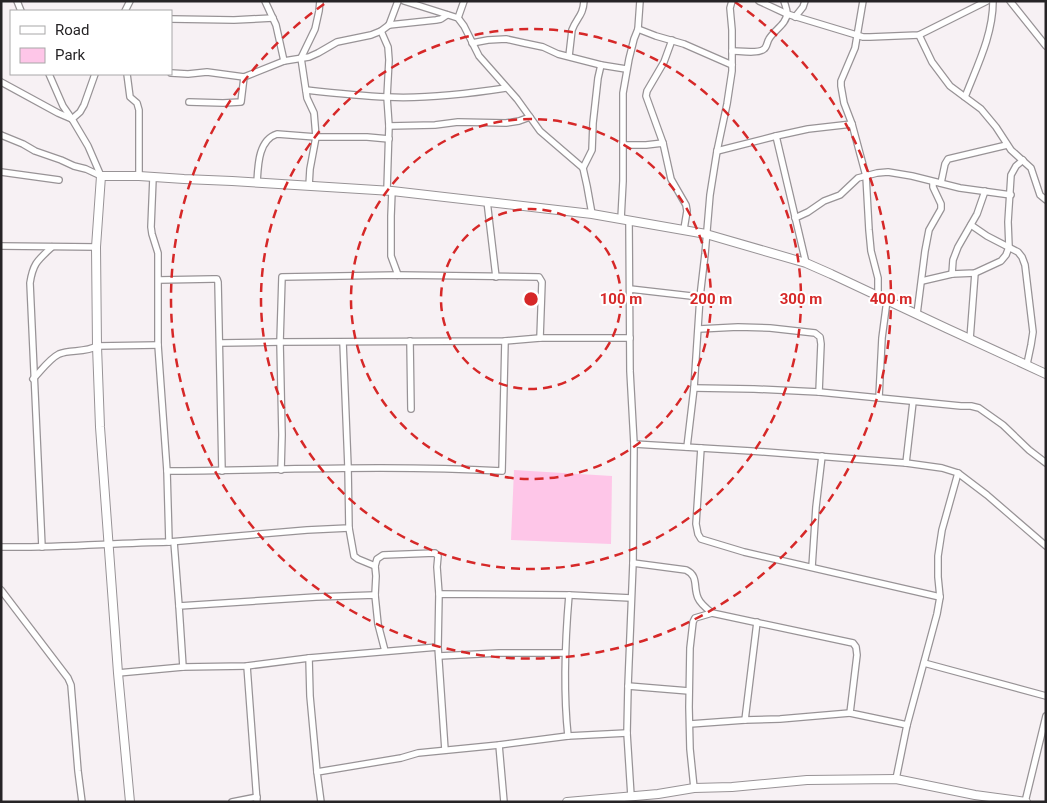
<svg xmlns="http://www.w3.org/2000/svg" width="1047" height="803" font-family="Roboto,sans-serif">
<rect width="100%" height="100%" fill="#f7f1f4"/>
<polygon fill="#fec6e8" points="514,470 612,476 611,544 511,540"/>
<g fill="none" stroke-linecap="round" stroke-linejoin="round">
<defs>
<g id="minor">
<polyline points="17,1 21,11"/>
<polyline points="265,1 276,25 284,61"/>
<polyline points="404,1 458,18 464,26 479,56 517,99 540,131 583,168 587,186 592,214"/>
<polyline points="759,1 787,14 863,37 870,37 919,35 987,1"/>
<polyline points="863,1 855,48 841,81 841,86 844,103 852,124 866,176 869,230 871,251 878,278 878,296"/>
<polyline points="1010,1 1046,46"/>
<polyline points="125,11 130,1"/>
<polyline points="795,17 803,7 805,1"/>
<polyline points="458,18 464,1"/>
<polyline points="171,19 234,20 273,18"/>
<polyline points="389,25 436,20 441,19 447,15"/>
<polyline points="638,29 656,36 684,44 732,65"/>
<polyline points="381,31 388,47 389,60 387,97 389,126 387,190"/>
<polyline points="919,35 932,62 950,86 981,109 996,127 1011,150 1031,168 1040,195 1046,200"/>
<polyline points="472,43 488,40 506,39 524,43 543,47 558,54 601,65 626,69"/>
<path d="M732 51C739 51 759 54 764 49 767 47 767 42 769 39 774 30 787 24 787 13 787 9 785 5 784 1"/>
<path d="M569 56 572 30C577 17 583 16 584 1"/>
<polyline points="171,73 188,74 207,72 244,77 284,61 309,57 318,53 337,42 371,35 381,31 389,25 398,1"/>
<polyline points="49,74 63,106 72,119"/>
<polyline points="95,74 84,105 80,112 72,119 88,146 101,176"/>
<polyline points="127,74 130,97 137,103 139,110 139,176"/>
<polyline points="1,82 58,113 72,119"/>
<path d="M306 90C333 93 360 96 387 97 427 99 467 94 506 88"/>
<path d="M965 97C977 66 993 35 993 1"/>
<polyline points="189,102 223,103 241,102 244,77"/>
<polyline points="389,126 435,125 458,122 506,123 519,121 530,117"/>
<polyline points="1,135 23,144 35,151 61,160 74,166 86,169 101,176"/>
<polyline points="776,136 806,263"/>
<polyline points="663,143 646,96 647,91 664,62 672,40"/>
<polyline points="623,145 646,145 663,143 671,179 686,205 687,211 684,229"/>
<polyline points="717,151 776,136 808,129 852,124"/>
<polyline points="583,168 592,150 593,123 598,78 601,65"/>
<polyline points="1,172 59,180"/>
<path d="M153 178 151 227 152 234 158 253V345L167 471C279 470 390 465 502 471L505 341"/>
<path d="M257 183C258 166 258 140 277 134L316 137H367L389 139"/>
<polyline points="941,183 945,164 948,159 1007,145"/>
<polyline points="309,186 310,169 316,137 314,113 307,98 301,58 315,29 319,11 320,1"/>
<polyline points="392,191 391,216 391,256 398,275"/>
<polyline points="487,201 496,277"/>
<polyline points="795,218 808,212 824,201 840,195 858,178 877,173 888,172 912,176 960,188 1011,195"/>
<polyline points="621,219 623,181 623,93 629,59 634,39 638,29 640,1"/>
<polyline points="629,221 630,371 634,444 633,563 628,686 627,733 631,796"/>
<polyline points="971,225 987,236 1018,252 1022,257 1025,265 1033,332 1031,345 1027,364"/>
<polyline points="1,246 96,247"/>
<polyline points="952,274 953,260 958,247 977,214 985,191"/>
<polyline points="159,280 213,279 217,279 218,282 222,471"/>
<polyline points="922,281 952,274 975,273 1001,261 1006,255 1009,247 1008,222 1011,175 1016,166 1023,160"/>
<polyline points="630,289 700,297 694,388 687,447"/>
<polyline points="700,297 705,254 710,195 717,151 727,104 732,71 732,30 730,8 732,1"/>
<polyline points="917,314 925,251 929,230 941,209 941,204 933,187 933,182"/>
<polyline points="699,329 738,327 770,328 815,333 820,337 821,344 819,392"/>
<polyline points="970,339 975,273"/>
<polyline points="410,341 411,409"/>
<polyline points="220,343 280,342 505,341 540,338 630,338"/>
<path d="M33 379C41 371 49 359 59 354 70 349 85 353 97 346L158 345"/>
<polyline points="694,388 754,389 819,392 961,406 971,406 979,408 1003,425 1029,450 1046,463"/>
<polyline points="879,397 882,338 887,300"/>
<polyline points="634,444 751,451 906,463 942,468 958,473 987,495 1046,546"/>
<polyline points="701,448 696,524 698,534 701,539 744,552 940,597"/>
<polyline points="906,463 913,402"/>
<polyline points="281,470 282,435 280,342 282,277 398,275 539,277 542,282 540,338"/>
<polyline points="349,528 354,556 358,559 375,566 376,576 375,595"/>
<polyline points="169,542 307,530 349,528 348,467 343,342"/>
<polyline points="174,542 179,606"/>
<path d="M1 547C57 548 113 543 169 542L167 471"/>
<path d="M42 547 30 283C33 263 38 260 52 247"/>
<path d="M633 563 686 570C699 576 693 587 698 598 700 603 707 609 712 613L853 643 856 647 857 655 850 713 907 725"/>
<polyline points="375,566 377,559 383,555 435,553 438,556 437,567 439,594"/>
<polyline points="812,567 816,507 822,456"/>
<polyline points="1,590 68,678 71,685 78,771 82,802"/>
<polyline points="757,622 745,720 780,719 850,713"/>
<polyline points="438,647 439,594 569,595 631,598"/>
<polyline points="439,656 499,653 565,653"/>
<polyline points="309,658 310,696 317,772"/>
<polyline points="924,663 1046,696"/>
<polyline points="247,666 257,802"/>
<polyline points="183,667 179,606 316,597 375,595 378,624 385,651"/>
<polyline points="118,673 183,667 247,666 309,658 438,647 445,750"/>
<polyline points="628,686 689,691"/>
<polyline points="690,724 745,720"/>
<path d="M568 736C563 689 565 642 569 595"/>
<polyline points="499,745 504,802"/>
<polyline points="896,779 907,725 937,614 940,597 938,577 938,556 942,530 958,473"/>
<polyline points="694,788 690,749 689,707 690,648 693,622 695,618 712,613"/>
<polyline points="232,802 257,797"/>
<polyline points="321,802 317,772 401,758 418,753 499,745 568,736 627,733"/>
<polyline points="1025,802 1046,716"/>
</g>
<g id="tertiary">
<polyline points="130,802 118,673 100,427 97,346 96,247 101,176 139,176 184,179 232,181 392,191 592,214 706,234 806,263 831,274 946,328 1046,374"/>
<polyline points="567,802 658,794 694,788 732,787 807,780 896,779 975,795 1026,802"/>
</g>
</defs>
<use href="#minor" stroke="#989396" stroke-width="8"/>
<use href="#tertiary" stroke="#989396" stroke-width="10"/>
<use href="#minor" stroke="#fff" stroke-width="5.5"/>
<use href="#tertiary" stroke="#fff" stroke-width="8"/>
</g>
<g fill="none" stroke="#d62828" stroke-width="2.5" stroke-dasharray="9 6">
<circle cx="531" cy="299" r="90"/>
<circle cx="531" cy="299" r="180"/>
<circle cx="531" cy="299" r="270"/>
<path d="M735 2A360 360 0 1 1 327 2"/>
</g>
<circle cx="531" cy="299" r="8" fill="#d62828" stroke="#fff" stroke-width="2.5"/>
<g font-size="15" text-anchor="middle" font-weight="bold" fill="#d62828" stroke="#fff" stroke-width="4" stroke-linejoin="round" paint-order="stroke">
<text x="621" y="304">100 m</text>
<text x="711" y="304">200 m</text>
<text x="801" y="304">300 m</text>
<text x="891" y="304">400 m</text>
</g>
<rect width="1047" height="803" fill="none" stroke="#262426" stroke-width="5"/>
<rect x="10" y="10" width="162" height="65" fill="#ffffff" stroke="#a8a7a8"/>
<rect x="20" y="26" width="25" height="8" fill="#ffffff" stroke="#a8a7a8"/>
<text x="55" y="35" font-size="15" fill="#262426">Road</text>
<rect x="20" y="48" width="25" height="15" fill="#fec6e8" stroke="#a8a7a8"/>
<text x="55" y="60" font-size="15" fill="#262426">Park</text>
</svg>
